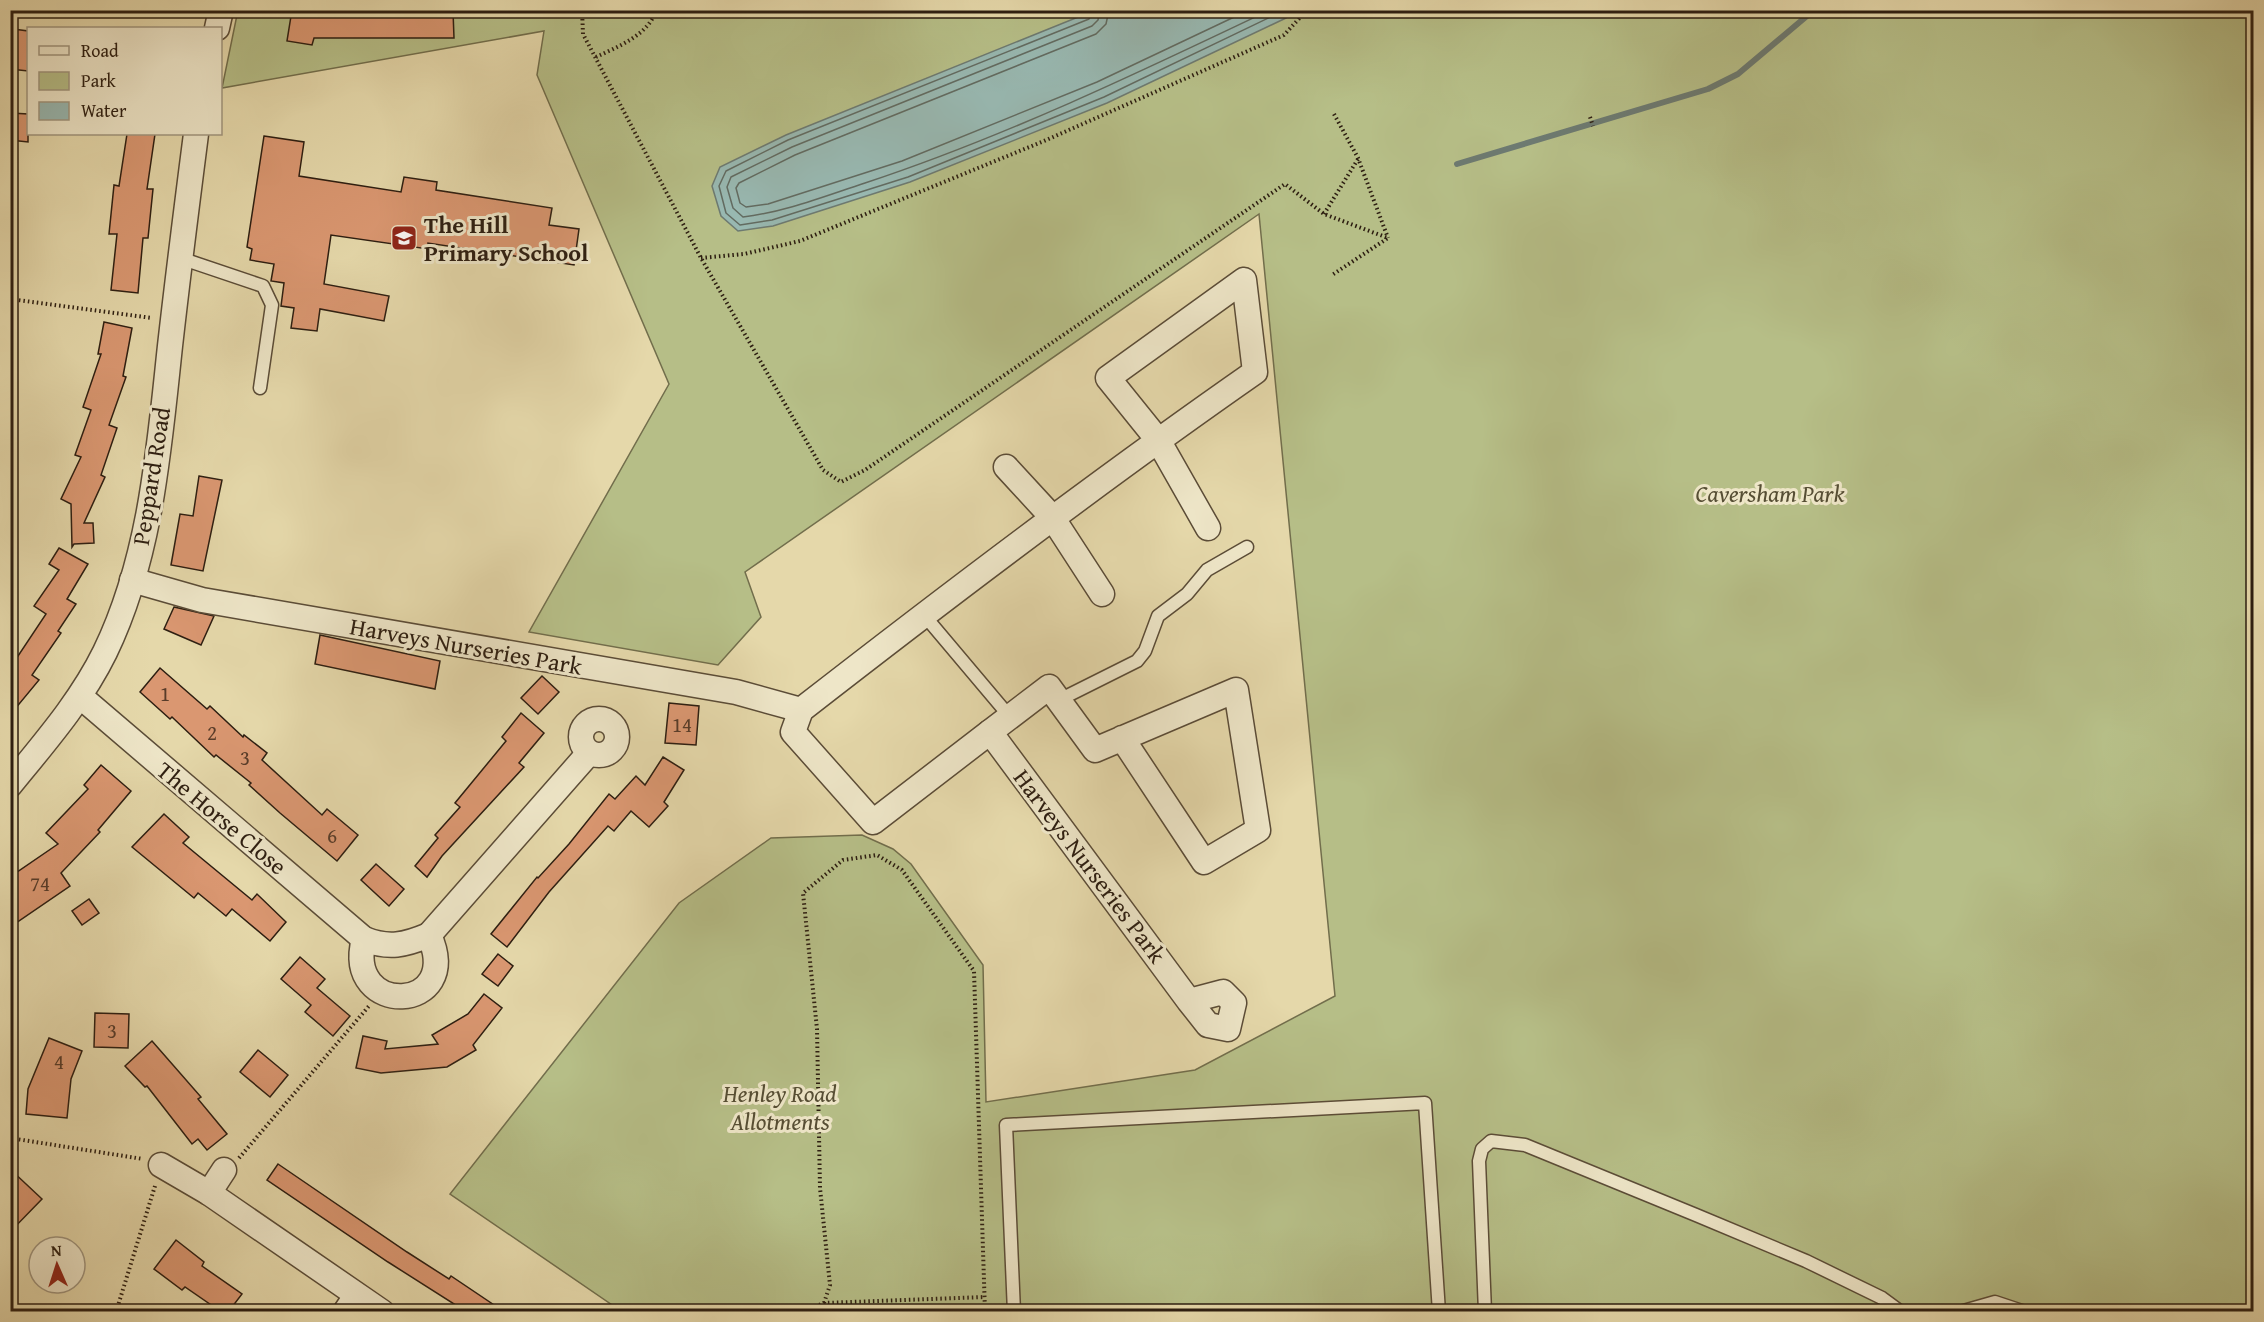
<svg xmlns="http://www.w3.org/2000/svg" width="2264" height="1322" font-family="'Gentium Book Plus',serif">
<rect width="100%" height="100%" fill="#e5d8aa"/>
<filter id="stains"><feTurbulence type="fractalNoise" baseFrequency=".00333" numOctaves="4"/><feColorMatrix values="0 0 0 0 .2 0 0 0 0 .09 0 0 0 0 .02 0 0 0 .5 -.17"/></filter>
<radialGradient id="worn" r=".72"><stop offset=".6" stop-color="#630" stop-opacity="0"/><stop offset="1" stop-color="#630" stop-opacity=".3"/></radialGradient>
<polygon fill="#b6be87" stroke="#726e4c" stroke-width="1.5" points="238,10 2253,11 2253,1311 621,1311 450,1194 679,903 771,838 862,835 893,849 911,864 983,965 986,1102 1195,1070 1335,996 1259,214 745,572 761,617 718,665 529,632 669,384 537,75 544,31 222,88"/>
<polygon fill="#98b8b1" stroke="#6d7a71" stroke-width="1.5" points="1093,11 1294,11 1286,18 1107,103 910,182 773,226 738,231 721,216 712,186 720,167 786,135"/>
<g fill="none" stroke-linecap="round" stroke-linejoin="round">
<g stroke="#626b61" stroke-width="1.5">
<polyline points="1093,10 1089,19 788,140 726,171 719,186 726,213 740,225 772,220 908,177 1104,97 1285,10"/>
<path d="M1100 10 1098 20 1092 26 792 147 731 177 727 187 733 208 743 217C785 212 825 196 865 183 1004 137 1138 73 1270 10"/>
<polyline points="1109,10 1106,24 1096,34 795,155 739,183 736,188 740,203 746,207 768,204 902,161 1097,82 1249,10"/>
</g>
<polyline stroke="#6d7a71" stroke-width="6" points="1457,164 1708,89 1738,74 1814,10"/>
</g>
<g fill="#da9771" stroke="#2d1e11" stroke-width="1.5">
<polygon points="292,10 453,11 454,38 314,38 312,45 287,41"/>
<polygon points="13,29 28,31 28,71 10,69"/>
<polygon points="10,113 28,114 28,142 10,140"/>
<polygon points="127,134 155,134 147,189 153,189 148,238 143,238 138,293 111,290 117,234 109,234 114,185 119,186"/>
<polygon points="264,136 304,142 299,176 401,192 404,177 437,182 436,190 552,208 549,225 579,229 574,265 428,243 428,249 331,235 324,284 389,296 384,321 320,309 317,331 291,328 294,308 281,306 284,283 271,281 274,264 250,260 252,249 247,247"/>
<polygon points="104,322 132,328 123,376 126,377 109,425 117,428 101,475 105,477 84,523 93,523 94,543 74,544 72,547 71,504 61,499 81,457 75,455 91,410 83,407 101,354 98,354"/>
<polygon points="199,476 222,480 203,571 171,565 180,514 193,516"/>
<polygon points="59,548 88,564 67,599 76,604 58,631 61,633 32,675 39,680 10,715 10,668 46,614 34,606 59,570 49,564"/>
<polygon points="174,607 214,616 201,645 164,629"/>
<polygon points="320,635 440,661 435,689 315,664"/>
<polygon points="160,668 207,709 210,706 243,737 244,735 267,753 262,760 322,815 327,809 358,835 337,861 280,813 249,785 251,783 216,755 214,757 172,717 170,719 140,692"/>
<polygon points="542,676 559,692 538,714 521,698"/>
<polygon points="669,703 699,706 696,745 665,743"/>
<polygon points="521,713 544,733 519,763 524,767 442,856 427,877 415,866 438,838 435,835 460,807 455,803 506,741 502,737"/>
<polygon points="663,757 684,770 664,802 668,806 649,827 631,811 614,831 608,826 549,892 507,947 491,934 537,877 538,878 569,844 609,794 615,799 636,776 645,785"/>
<polygon points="101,765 131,791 98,830 100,832 61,873 70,886 10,927 10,877 58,844 46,833 88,789 84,785"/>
<polygon points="164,814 189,837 183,843 252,900 257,894 286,922 270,941 232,909 226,916 198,893 194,898 132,847"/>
<polygon points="376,864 404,889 389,906 361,880"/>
<polygon points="89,899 99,913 82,925 72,911"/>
<polygon points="498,954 513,966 498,986 482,974"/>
<polygon points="300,957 325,979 317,988 350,1016 333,1036 305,1012 311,1005 281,979"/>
<polygon points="484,994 502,1008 473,1045 476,1050 447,1067 381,1073 356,1068 363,1036 387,1041 385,1049 438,1044 432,1035 468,1014"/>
<polygon points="95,1013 129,1014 128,1048 94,1047"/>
<polygon points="49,1038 82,1051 71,1079 67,1118 26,1114 28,1089"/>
<polygon points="152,1041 201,1097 198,1099 227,1134 207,1150 198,1139 192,1144 147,1086 145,1087 125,1066"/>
<polygon points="258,1050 288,1075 270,1097 240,1072"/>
<polygon points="278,1164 407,1252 449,1279 451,1276 503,1311 465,1311 388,1262 267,1180"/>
<polygon points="10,1169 42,1199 10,1232"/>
<polygon points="176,1240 204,1262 202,1266 242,1294 229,1311 220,1311 185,1287 182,1290 154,1269"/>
</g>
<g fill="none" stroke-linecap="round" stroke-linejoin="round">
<defs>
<g id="service">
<polyline points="180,258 263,286 272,305 260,388"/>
<polyline points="924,615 1010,717"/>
<polyline points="1059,700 1137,661 1145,651 1158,616 1187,594 1207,570 1247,547"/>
<polyline points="338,1312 352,1291"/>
<polyline points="1014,1312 1006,1125 1425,1103 1439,1312"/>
<polyline points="1485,1312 1479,1161 1482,1149 1491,1141 1525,1145 1696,1215 1806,1261 1882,1298 1901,1312"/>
<polyline points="1960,1312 1995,1302 2025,1312"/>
</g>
<g id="minor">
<polyline points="217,28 221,10"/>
<polyline points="1006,467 1052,517 1102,594"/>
<polyline points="132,580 202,600 736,692 801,710"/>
<polyline points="81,697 364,939"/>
<circle cx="599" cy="737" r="18"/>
<polyline points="990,732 1049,687 1095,750 1236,690 1258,830 1204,862 1122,738"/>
<path d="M10 785C45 742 81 701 105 652 151 557 159 449 170 346 178 275 187 204 196 134"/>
<polyline points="429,935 589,753"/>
<path d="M429 935C465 1014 343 1018 364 939 389 949 405 945 429 935Z"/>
<path d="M1189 1001 1223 992 1234 1003 1228 1029 1208 1025 1189 1001 990 732 873 822 793 732 801 710C950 594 1100 480 1255 372L1244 280 1108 378 1158 440 1208 528"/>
<polyline points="161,1165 209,1193 382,1312"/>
<polyline points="209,1193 224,1170"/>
</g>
</defs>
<use href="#service" stroke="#5b4c37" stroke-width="15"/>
<use href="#minor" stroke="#5b4c37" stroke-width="27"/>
<g stroke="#2d1e11" stroke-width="4" stroke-dasharray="1.5 3" stroke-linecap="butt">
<polyline points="582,10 583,34 701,258 823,470 841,482 865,470 1285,184 1324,214 1388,238 1332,275"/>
<polyline points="621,16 634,10"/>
<path d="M596 57C617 47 649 35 656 10"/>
<polyline points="1334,114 1358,158 1388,238"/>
<polyline points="1590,117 1593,126"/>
<polyline points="1324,214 1358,159"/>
<polyline points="701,258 744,254 800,241 1044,141 1284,35 1307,10"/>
<polyline points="10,299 152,318"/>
<polyline points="10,1138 143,1159"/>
<polyline points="239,1158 369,1006"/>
<polyline points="824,1303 830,1285 820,1188 817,1029 803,893 843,860 877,855 902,870 974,971 985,1312"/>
<polyline points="116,1312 155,1186"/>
<polyline points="766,1312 811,1308 824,1303 985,1297"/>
</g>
<use href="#service" stroke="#eee6c8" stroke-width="12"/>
<use href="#minor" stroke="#eee6c8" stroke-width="24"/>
</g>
<defs>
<symbol id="school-square" viewBox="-11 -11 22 22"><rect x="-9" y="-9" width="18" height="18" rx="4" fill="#8f2418" stroke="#eee6c8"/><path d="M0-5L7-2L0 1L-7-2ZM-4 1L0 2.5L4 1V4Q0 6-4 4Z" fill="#fff"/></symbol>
</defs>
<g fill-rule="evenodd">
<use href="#school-square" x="389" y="223" width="30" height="30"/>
</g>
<g text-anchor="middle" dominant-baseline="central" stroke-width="6" stroke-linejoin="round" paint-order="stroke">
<g font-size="21" fill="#583c29">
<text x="165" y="693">1</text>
<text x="682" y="724">14</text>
<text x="212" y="732">2</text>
<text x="245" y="757">3</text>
<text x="332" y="835">6</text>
<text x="40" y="883">74</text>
<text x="112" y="1030">3</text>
<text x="59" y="1061">4</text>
</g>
<g font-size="24" font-weight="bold" fill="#2d1e11" stroke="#eee6c8" text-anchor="start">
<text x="424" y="224">The Hill<tspan x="424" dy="28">Primary School</tspan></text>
</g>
<g font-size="24" fill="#2d1e11" stroke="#eee6c8">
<text transform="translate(151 476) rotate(-81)">Peppard Road</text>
<text transform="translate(466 646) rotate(10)">Harveys Nurseries Park</text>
<text transform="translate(222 818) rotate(40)">The Horse Close</text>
<text transform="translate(1090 866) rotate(53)">Harveys Nurseries Park</text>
</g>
<g font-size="24" font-style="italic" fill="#564e34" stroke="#eee6c8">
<text x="1770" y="493">Caversham Park</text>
<text x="780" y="1093">Henley Road<tspan x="780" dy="28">Allotments</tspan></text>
</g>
</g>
<rect width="2264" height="1322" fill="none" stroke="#e5d8aa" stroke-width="36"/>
<rect x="12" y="12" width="2240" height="1298" fill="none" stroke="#2d1e11" stroke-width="3"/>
<rect x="18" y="18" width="2228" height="1286" fill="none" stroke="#2d1e11" stroke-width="1.5"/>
<rect x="27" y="27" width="195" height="108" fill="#eee6c8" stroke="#a1967f" stroke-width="1.5"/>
<rect x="39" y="46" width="30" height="9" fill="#eee6c8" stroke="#a1967f" stroke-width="1.5"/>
<text x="81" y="57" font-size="18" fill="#2d1e11">Road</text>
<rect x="39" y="72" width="30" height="18" fill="#b6be87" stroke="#a1967f" stroke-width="1.5"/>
<text x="81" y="87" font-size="18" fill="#2d1e11">Park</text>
<rect x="39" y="102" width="30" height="18" fill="#98b8b1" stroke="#a1967f" stroke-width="1.5"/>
<text x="81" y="117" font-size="18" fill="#2d1e11">Water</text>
<g transform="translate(57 1265) rotate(357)"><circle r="28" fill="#eee6c8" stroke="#a1967f" stroke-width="1.5"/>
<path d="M0-4.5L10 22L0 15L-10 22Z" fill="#8f2418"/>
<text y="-9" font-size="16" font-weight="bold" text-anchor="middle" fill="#2d1e11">N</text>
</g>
<rect width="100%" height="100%" filter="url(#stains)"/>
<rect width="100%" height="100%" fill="url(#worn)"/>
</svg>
